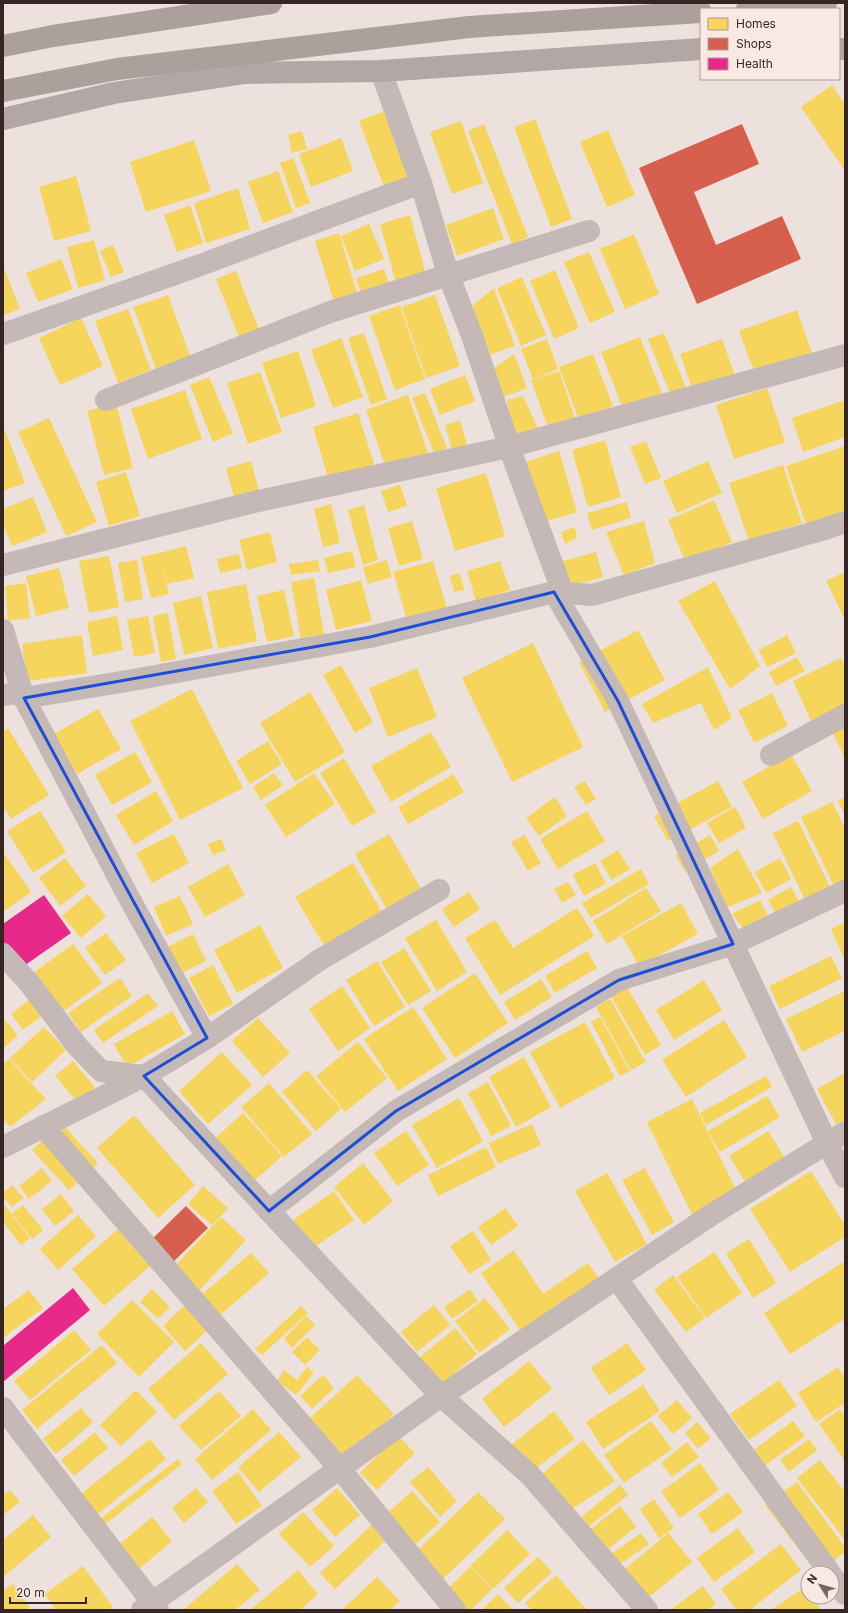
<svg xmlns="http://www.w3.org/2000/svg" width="848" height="1613" font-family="Inter,sans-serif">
<rect width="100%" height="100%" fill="#ece1dd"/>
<g fill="#f6d55c">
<polygon points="832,85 845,104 845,171 801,107"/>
<polygon points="387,110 412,176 384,187 359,121"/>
<polygon points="535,119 572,219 551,227 514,127"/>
<polygon points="461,121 483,183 452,194 430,132"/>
<polygon points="484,124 528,237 512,244 468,131"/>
<polygon points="608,130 635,195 607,207 580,142"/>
<polygon points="302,131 307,149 292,153 288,135"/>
<polygon points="341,138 353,171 311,187 299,154"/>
<polygon points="194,140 211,191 146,212 130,162"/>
<polygon points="293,158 310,203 296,208 280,163"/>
<polygon points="278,171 293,212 263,223 248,182"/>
<polygon points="76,176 91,231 54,241 39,187"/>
<polygon points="238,188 250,229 206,243 194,203"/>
<polygon points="190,205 203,243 177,252 164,215"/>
<polygon points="493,208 504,239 457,256 446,225"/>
<polygon points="410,215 426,275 396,283 380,224"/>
<polygon points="369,224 384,259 355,271 341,236"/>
<polygon points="339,233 359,300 336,308 315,241"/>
<polygon points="634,234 659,294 625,309 600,249"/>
<polygon points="94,240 105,280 78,288 67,247"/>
<polygon points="113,245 124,272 111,277 100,251"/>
<polygon points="589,252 615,312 590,323 564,262"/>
<polygon points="61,259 73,289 38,302 26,273"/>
<polygon points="384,269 390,287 362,297 356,278"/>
<polygon points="3,270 5,270 20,309 3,315"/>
<polygon points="555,270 579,328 554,339 530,281"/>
<polygon points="236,271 260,332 240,340 216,279"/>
<polygon points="522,277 546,335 521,346 497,288"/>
<polygon points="494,288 515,346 490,355 472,306"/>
<polygon points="168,295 190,356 156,369 133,307"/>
<polygon points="435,295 460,366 426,378 402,307"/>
<polygon points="400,305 425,379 395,390 369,316"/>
<polygon points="128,309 151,370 118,383 95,321"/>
<polygon points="797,310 812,353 755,374 739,331"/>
<polygon points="81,318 103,366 60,385 39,338"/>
<polygon points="364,333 387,399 371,405 348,338"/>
<polygon points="664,333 687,390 671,396 648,339"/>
<polygon points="640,337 662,394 623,409 601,352"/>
<polygon points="341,338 363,397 333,408 311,350"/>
<polygon points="547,339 558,369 533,379 521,349"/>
<polygon points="722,339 735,376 693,391 680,354"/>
<polygon points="298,351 316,406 281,418 262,363"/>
<polygon points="514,354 527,388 504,397 493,369"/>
<polygon points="593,354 613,406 579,420 559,367"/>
<polygon points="559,371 575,418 548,428 531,380"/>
<polygon points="260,372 282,432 248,444 227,383"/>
<polygon points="465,375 475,401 440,415 430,389"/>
<polygon points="209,377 233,433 213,442 190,385"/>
<polygon points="767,388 785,442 734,459 716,405"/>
<polygon points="185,390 202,439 148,459 131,409"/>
<polygon points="425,393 447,448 434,453 412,398"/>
<polygon points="408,395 428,453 386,468 366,410"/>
<polygon points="523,396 540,433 515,439 507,400"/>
<polygon points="845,400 845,437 803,452 792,418"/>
<polygon points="116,403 133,468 104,475 87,411"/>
<polygon points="358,413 375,467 329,481 313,427"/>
<polygon points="49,418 97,522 66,536 18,432"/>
<polygon points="460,420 467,445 452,450 445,425"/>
<polygon points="5,430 25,483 3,491 3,431"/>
<polygon points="605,440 621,497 588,507 572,450"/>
<polygon points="646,441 661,478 645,484 630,447"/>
<polygon points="845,446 845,514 807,527 786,466"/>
<polygon points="559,451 577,512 544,522 526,462"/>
<polygon points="251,461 259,491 234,497 226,468"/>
<polygon points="708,461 722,493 677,513 663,481"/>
<polygon points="783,465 802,523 749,541 729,483"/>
<polygon points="126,472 140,516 109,526 96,482"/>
<polygon points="486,473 505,536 455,551 436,488"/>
<polygon points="400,485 407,506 388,512 381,491"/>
<polygon points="33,497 47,532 12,546 3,524 3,509"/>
<polygon points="714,500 732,542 686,563 668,520"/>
<polygon points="627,502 631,518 592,530 587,513"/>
<polygon points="331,504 340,543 323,547 314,509"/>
<polygon points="364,505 378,560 363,565 348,510"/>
<polygon points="412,521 423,559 399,566 388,528"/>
<polygon points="644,521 655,563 624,575 606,532"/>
<polygon points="575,527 577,538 565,544 561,532"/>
<polygon points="270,532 277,562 247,570 239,540"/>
<polygon points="186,546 194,578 167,584 159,553"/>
<polygon points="352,551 356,567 328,573 324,558"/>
<polygon points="596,552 603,577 567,587 560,562"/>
<polygon points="159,553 169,594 151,598 141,557"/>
<polygon points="239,554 242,568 220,573 217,559"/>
<polygon points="109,556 119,607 89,613 79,561"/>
<polygon points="137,560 143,599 125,602 118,563"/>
<polygon points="318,560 320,571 291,575 289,564"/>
<polygon points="387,560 392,577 368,584 363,567"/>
<polygon points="433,561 447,608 407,620 393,572"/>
<polygon points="500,561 510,590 476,601 467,571"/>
<polygon points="59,568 69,608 36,616 26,576"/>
<polygon points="845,572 845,620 826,581"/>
<polygon points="460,573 464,590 454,592 450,576"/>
<polygon points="314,578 324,634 301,639 291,582"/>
<polygon points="361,580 372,621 336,630 326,590"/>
<polygon points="715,581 760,666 730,689 678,601"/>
<polygon points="26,583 30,618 8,621 5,586"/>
<polygon points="246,584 257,641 218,649 207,592"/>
<polygon points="284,590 294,636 267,642 257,596"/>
<polygon points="201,596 213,648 184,655 173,603"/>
<polygon points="168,613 176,659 161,662 153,616"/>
<polygon points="117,616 123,650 93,656 87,622"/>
<polygon points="148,616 155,653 134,657 127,620"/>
<polygon points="638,630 665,680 605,712 579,662"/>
<polygon points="82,635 87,673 27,681 22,644"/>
<polygon points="787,635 796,653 767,667 759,650"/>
<polygon points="533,643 583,747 512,782 462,678"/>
<polygon points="797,657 805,671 776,686 769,672"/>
<polygon points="841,658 845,667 845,705 811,721 793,681"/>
<polygon points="341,665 373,722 355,733 323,675"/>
<polygon points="708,667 732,718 714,730 701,703 653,723 642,704"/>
<polygon points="417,668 437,717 388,737 369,688"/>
<polygon points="192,689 243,788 180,820 130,721"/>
<polygon points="310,692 345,752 295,782 260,723"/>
<polygon points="772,693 788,726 754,743 738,710"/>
<polygon points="98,709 121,749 77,774 54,734"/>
<polygon points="845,724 845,759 832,731"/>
<polygon points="8,728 49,795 11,819 3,806 3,732"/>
<polygon points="431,732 451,767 391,802 371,766"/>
<polygon points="268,741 282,764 250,784 236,761"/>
<polygon points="135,752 152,782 112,805 95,775"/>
<polygon points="791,754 812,791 763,819 742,782"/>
<polygon points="344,758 376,812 352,826 320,773"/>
<polygon points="274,773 283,785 261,800 253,787"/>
<polygon points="314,773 335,804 286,837 265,805"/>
<polygon points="453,774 464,792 408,824 398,807"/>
<polygon points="585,781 596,799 586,805 574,787"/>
<polygon points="718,781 732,807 668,841 654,816"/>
<polygon points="156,791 173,821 134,845 116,815"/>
<polygon points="555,797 567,816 539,836 526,818"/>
<polygon points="845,797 845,816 838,801"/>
<polygon points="832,802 845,828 845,883 835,888 801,817"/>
<polygon points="735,807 746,828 719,843 707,823"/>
<polygon points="40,811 66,852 33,873 7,831"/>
<polygon points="587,811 605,841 558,869 540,839"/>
<polygon points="798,821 830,887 805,900 773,833"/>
<polygon points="174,834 189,863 152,883 136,853"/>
<polygon points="389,834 423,892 389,913 355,854"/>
<polygon points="525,835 541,863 528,871 511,842"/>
<polygon points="710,835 719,851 685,871 675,855"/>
<polygon points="221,839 226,850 213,855 208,844"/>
<polygon points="738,849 762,893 726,908 710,868"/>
<polygon points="618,850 630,869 612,880 600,861"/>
<polygon points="3,852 31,892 3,912"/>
<polygon points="65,858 86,886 60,906 39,878"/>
<polygon points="780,858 791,879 766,893 755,872"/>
<polygon points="353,863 382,912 325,947 295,897"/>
<polygon points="595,863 606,883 584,896 573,875"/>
<polygon points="228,864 245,895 205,917 188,887"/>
<polygon points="641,869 649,884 591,918 582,903"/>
<polygon points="568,882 576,895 562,903 554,889"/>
<polygon points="791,887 800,903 777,916 768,900"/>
<polygon points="646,888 661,911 607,944 593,921"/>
<polygon points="469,892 480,909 454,927 442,909"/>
<polygon points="88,894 106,916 81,938 62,916"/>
<polygon points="180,896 193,924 166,936 154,907"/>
<polygon points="760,900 769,918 743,928 732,914"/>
<polygon points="681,903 698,934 639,966 622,936"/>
<polygon points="577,908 594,936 500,995 465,938 495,920 513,948"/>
<polygon points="436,920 467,972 437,991 405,938"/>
<polygon points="845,922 845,961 831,929"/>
<polygon points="260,925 283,968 237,993 214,950"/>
<polygon points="106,933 126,960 105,975 85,948"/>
<polygon points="193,934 206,961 180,974 167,947"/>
<polygon points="73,944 102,983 61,1013 33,973"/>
<polygon points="404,948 431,991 408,1005 381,962"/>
<polygon points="587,951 597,968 555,993 545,976"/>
<polygon points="831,956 842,978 780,1009 769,986"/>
<polygon points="377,961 405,1007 374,1026 346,980"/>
<polygon points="213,965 233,1004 209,1016 189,978"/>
<polygon points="475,973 508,1023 455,1058 422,1008"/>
<polygon points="120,978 132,996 81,1032 68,1013"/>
<polygon points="541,979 552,997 515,1020 504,1002"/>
<polygon points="704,980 722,1010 674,1040 656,1010"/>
<polygon points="342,986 370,1028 338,1051 309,1009"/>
<polygon points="627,987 661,1045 645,1055 611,996"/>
<polygon points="845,991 845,1031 802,1052 786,1019"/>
<polygon points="38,993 51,1009 23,1030 11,1014"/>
<polygon points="148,993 158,1006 103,1043 94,1030"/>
<polygon points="610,999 646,1062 631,1070 596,1007"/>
<polygon points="413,1007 447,1059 398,1091 364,1039"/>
<polygon points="172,1011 185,1034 127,1067 114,1044"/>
<polygon points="600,1017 630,1071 620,1076 591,1022"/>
<polygon points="3,1018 18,1035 3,1049"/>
<polygon points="258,1018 290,1053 263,1077 232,1041"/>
<polygon points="724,1020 747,1057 686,1097 662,1060"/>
<polygon points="585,1022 615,1078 560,1108 530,1052"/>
<polygon points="44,1027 66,1050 32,1082 10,1058"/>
<polygon points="358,1042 387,1078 345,1112 316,1076"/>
<polygon points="222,1052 252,1085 208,1124 179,1091"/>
<polygon points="524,1057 551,1107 516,1127 489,1077"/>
<polygon points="9,1059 46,1099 10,1127 3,1119 3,1064"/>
<polygon points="73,1061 95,1087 78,1103 55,1076"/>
<polygon points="307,1070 341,1109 316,1131 282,1092"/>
<polygon points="845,1073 845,1120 836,1124 817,1089"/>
<polygon points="766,1076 772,1087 706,1125 700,1113"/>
<polygon points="488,1082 511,1126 491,1136 468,1093"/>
<polygon points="269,1083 312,1134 284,1157 241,1107"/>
<polygon points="767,1096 780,1117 720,1152 708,1131"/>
<polygon points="459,1098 483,1141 437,1168 412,1125"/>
<polygon points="692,1099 739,1196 694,1219 647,1122"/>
<polygon points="243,1113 282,1156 252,1183 213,1140"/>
<polygon points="134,1115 195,1185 158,1218 97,1148"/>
<polygon points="61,1123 98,1163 69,1190 32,1150"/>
<polygon points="532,1124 541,1145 498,1164 489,1143"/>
<polygon points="406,1131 429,1165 397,1186 374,1153"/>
<polygon points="768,1131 785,1158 746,1183 729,1156"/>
<polygon points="486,1147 496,1167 438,1196 428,1175"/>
<polygon points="363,1163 393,1201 364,1225 334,1187"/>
<polygon points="42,1168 52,1181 29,1199 19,1186"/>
<polygon points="645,1168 674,1222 652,1235 622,1180"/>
<polygon points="811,1171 845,1225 845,1237 790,1272 750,1209"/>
<polygon points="607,1173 647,1244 615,1262 575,1191"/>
<polygon points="12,1185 24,1198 12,1207 3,1197 3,1193"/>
<polygon points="203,1186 228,1208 212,1225 188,1204"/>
<polygon points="334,1191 354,1220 310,1250 290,1222"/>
<polygon points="61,1194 74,1211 55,1226 42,1209"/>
<polygon points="3,1203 30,1238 21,1245 3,1222"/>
<polygon points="23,1205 43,1230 32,1239 12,1213"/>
<polygon points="505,1208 518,1226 491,1245 478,1227"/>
<polygon points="78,1215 96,1236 58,1270 40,1249"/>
<polygon points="221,1217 246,1240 199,1291 174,1267"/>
<polygon points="125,1223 157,1260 104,1306 72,1269"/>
<polygon points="473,1231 491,1260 469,1274 450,1246"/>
<polygon points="749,1239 776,1283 753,1298 726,1253"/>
<polygon points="514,1250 543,1294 588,1263 602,1283 524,1336 481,1273"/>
<polygon points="714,1252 742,1293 706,1318 677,1277"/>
<polygon points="251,1253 269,1273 218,1317 200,1296"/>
<polygon points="845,1261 845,1319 790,1354 764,1313"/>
<polygon points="673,1275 705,1318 686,1332 654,1290"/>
<polygon points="152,1289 170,1307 158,1319 140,1302"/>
<polygon points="470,1289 478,1301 452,1319 444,1307"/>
<polygon points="29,1290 43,1308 3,1338 3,1309"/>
<polygon points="485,1298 510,1329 479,1353 455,1321"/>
<polygon points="132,1300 174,1342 139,1377 97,1334"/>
<polygon points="186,1304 209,1329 185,1351 163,1326"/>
<polygon points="434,1305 450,1325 417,1352 401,1332"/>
<polygon points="301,1306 308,1313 262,1355 255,1349"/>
<polygon points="306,1316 315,1325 292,1348 284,1339"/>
<polygon points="455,1328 477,1354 441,1385 419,1358"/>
<polygon points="74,1330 91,1350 30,1400 14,1381"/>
<polygon points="307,1337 320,1350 305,1365 292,1352"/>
<polygon points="201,1343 228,1374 174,1420 148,1389"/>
<polygon points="627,1343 646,1370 609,1395 591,1368"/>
<polygon points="102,1345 117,1363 37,1429 22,1410"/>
<polygon points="529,1361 552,1389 504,1427 482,1399"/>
<polygon points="307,1367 314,1373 296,1395 277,1381 284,1370 297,1380"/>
<polygon points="838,1367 845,1378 845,1403 816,1422 798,1393"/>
<polygon points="323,1375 334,1388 312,1409 300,1396"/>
<polygon points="357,1375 394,1414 343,1462 306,1422"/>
<polygon points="779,1380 797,1406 749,1440 730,1414"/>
<polygon points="643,1385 660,1411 603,1449 586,1422"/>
<polygon points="136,1390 157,1412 121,1446 100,1425"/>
<polygon points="219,1391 241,1416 201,1450 179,1426"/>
<polygon points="677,1400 692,1418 673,1434 658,1416"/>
<polygon points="81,1408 93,1422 56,1454 43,1439"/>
<polygon points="253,1409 271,1430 212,1480 195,1459"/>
<polygon points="840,1409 845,1416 845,1461 819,1424"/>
<polygon points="554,1411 575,1439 528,1474 507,1448"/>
<polygon points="651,1421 672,1449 624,1483 604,1455"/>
<polygon points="793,1421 805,1436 754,1474 743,1458"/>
<polygon points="697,1422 711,1438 698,1449 685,1433"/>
<polygon points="95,1432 108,1448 74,1476 61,1460"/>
<polygon points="279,1432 301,1457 259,1492 238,1467"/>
<polygon points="398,1436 415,1453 377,1490 360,1473"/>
<polygon points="150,1439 166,1459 93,1518 77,1497"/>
<polygon points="809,1439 817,1450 789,1472 780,1460"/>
<polygon points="583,1440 615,1481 572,1509 542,1474"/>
<polygon points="687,1442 699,1457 672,1477 661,1463"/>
<polygon points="178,1459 182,1464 104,1525 100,1519"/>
<polygon points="820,1460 845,1492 845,1540 797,1478"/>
<polygon points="700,1463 719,1490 680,1518 661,1492"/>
<polygon points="428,1467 457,1501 440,1517 410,1482"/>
<polygon points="238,1472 262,1506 236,1524 212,1491"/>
<polygon points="797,1482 845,1547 845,1552 817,1573 765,1505"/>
<polygon points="620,1485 628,1495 587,1528 579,1519"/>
<polygon points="196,1488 208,1502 184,1523 172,1508"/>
<polygon points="337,1488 360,1515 335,1537 312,1510"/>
<polygon points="10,1490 20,1502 3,1515 3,1495"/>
<polygon points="412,1491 440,1522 410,1549 382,1518"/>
<polygon points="478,1492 505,1519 442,1580 416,1552"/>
<polygon points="728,1492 743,1512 712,1534 698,1514"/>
<polygon points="654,1499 674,1528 659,1538 640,1509"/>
<polygon points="620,1506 636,1527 603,1553 587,1532"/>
<polygon points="303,1512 334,1546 310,1567 279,1534"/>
<polygon points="33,1515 51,1537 3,1577 3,1540"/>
<polygon points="152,1517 172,1541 133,1574 113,1550"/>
<polygon points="373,1524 387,1539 335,1589 320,1573"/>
<polygon points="738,1528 755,1552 714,1582 697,1558"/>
<polygon points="507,1530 530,1554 493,1589 470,1566"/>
<polygon points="641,1533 649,1544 616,1567 608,1556"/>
<polygon points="668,1533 692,1562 647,1599 624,1570"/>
<polygon points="781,1544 801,1570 750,1610 737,1610 721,1589"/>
<polygon points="538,1557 552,1572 518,1603 504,1588"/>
<polygon points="237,1564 260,1590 235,1610 183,1610"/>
<polygon points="83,1566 113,1607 110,1610 56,1610 45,1594"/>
<polygon points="470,1567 492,1589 471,1610 463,1610 445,1591"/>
<polygon points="298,1570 318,1594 300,1610 250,1610"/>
<polygon points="556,1575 587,1610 532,1610 525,1603"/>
<polygon points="377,1577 400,1601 390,1610 342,1610"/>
<polygon points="13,1584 30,1608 26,1610 3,1610 3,1591"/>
<polygon points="703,1586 716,1604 708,1610 670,1610"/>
<polygon points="805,1587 808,1592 808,1597 812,1597 821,1610 771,1610"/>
<polygon points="498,1594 513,1610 482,1610"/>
</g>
<g fill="#d6604d">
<polygon points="742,124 759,164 694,192 716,245 782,216 801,259 697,304 639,168"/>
<polygon points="186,1206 208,1228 168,1267 147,1244"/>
</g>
<g fill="#e7298a">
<polygon points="44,895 71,933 21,968 3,942 3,924"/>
<polygon points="73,1288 90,1310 3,1382 3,1346"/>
</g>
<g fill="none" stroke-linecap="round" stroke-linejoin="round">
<g stroke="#c4b9b6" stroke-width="22">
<polyline points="381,71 421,183 448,274 471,333 516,466 563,593"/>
<polyline points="3,334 192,268 421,183"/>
<polyline points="106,400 330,312 589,231"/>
<polyline points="3,565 254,502 509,447 845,355"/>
<polyline points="554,592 618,701 827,1143 845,1177"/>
<polyline points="3,630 24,698 128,896 207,1038"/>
<polyline points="3,695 15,693 24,698 133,680 370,637 554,592 592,595 825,529 845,522"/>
<polyline points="771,755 845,715"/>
<polyline points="3,954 30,984 78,1047 101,1071 144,1076 441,1396 530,1475 647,1610"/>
<polyline points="43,1126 340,1469 455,1610"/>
<polyline points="3,1147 144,1076 207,1038 321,959 439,890"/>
<polyline points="269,1211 396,1111 619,980 733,944 845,891"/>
<polyline points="617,1279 830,1573"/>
<polyline points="3,1408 158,1610"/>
<polyline points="832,1576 845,1594"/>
<polyline points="142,1610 441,1396 711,1215 845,1132"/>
</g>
<g stroke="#b3a7a5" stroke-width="22">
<polyline points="839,49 845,49"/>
<polyline points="3,119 114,93 245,73 381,71 701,49"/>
</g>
<g stroke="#aba09c" stroke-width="22">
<polyline points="747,9 826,3"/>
<polyline points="3,46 53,36 271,3"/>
<polyline points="3,91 117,69 469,27 701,12"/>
</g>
</g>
<path fill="none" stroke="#1d4ed8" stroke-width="3" stroke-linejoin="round" d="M554 592 618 701 733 944 619 980 396 1111 269 1211 144 1076 207 1038 24 698 370 637Z"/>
<rect width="848" height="1613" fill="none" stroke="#352625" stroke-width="8"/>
<rect x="700" y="8" width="140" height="72" fill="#fae9e3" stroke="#ab9b97"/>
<rect x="708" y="18" width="20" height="12" fill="#f6d55c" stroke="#ab9b97"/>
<text x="736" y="28" font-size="12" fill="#352625">Homes</text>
<rect x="708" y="38" width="20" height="12" fill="#d6604d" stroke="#ab9b97"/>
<text x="736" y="48" font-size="12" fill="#352625">Shops</text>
<rect x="708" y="58" width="20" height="12" fill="#e7298a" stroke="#ab9b97"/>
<text x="736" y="68" font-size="12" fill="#352625">Health</text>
<g transform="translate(820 1585) rotate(307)"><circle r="19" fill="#fae9e3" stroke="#ab9b97"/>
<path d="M0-3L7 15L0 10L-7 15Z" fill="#756765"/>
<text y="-6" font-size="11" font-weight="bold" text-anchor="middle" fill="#352625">N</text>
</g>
<path d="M10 1597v6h76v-6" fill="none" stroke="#352625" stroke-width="2"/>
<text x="16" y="1597" font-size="12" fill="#352625" stroke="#fae9e3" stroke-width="3" paint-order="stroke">20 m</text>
</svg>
